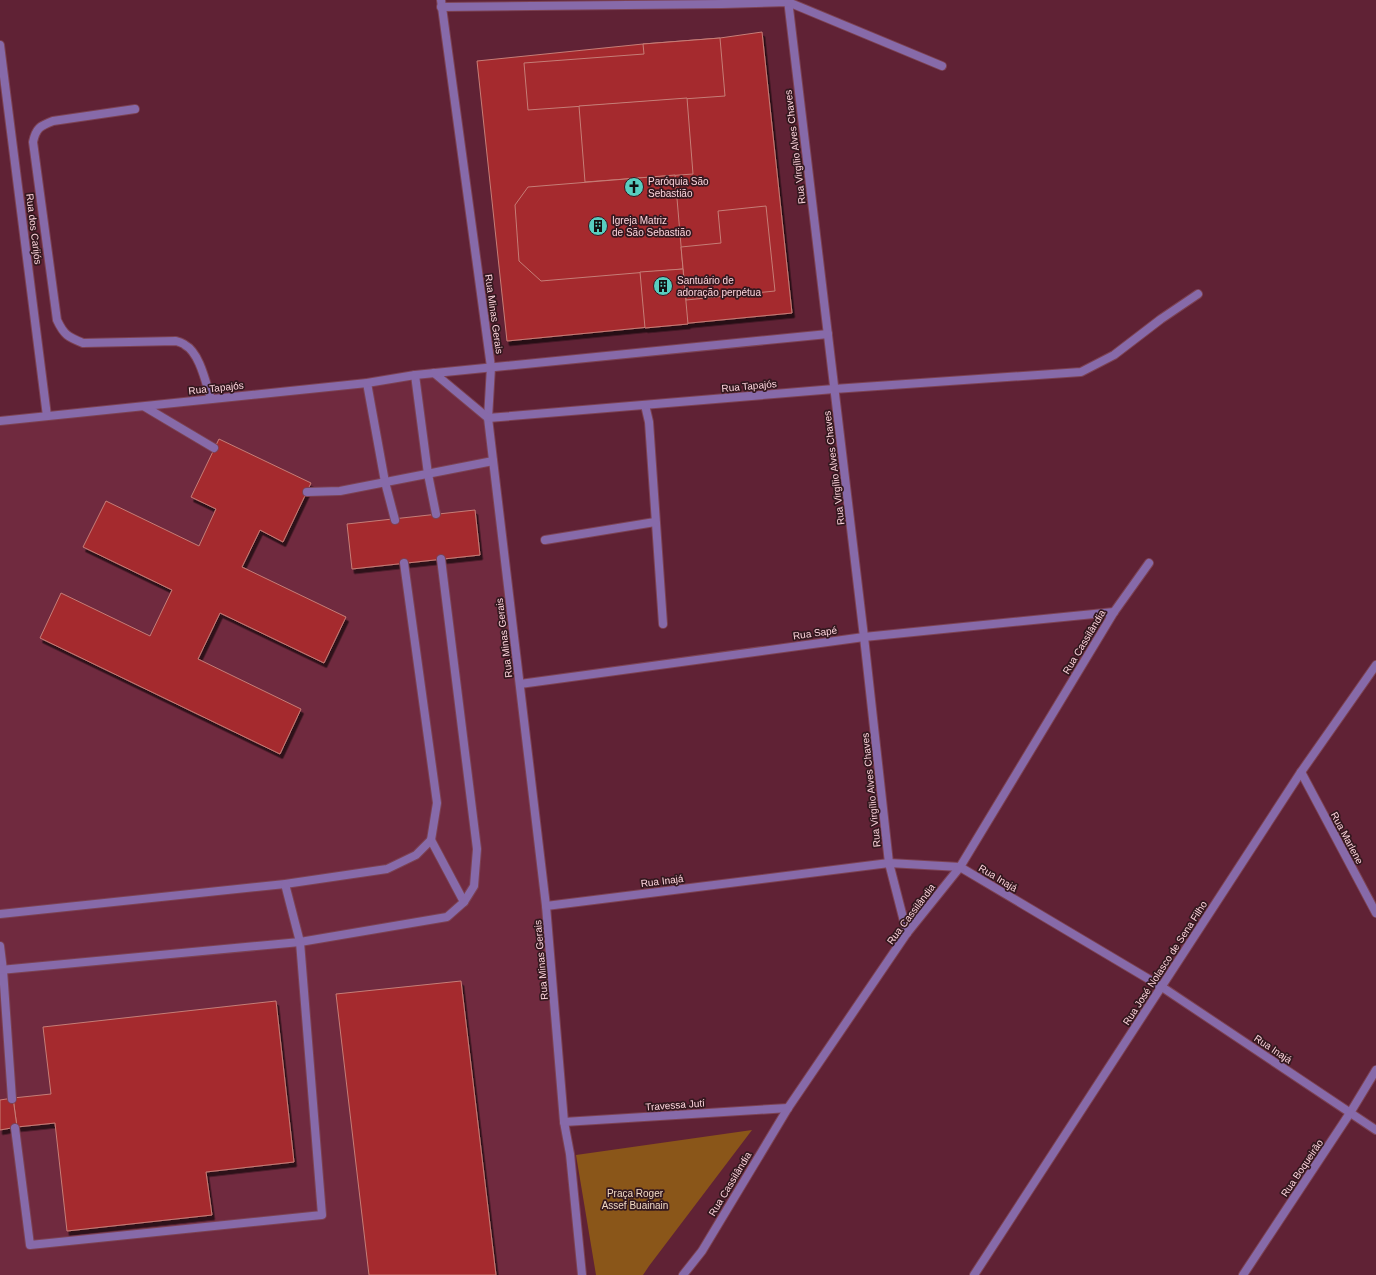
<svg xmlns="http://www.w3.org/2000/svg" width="1376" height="1275" font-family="Helvetica,sans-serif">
<defs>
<filter id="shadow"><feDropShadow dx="2.5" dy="4.5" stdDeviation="0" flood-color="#0009"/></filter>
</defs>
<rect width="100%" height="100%" fill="#602235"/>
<polygon fill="#702a3f" points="434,373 488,418 546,906 582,1275 0,1275 0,421"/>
<polygon fill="#8a5619" points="752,1130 649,1266 643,1275 596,1275 576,1155"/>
<g fill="#a52a2d" stroke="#c67d77" filter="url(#shadow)">
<polygon points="762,32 792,313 507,341 477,61 643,44 720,38"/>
<polygon points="720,38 725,96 528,110 524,63 644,54 643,44"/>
<polygon points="687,98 693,174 585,182 579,106"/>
<polygon points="675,175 683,269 541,281 519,261 515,205 528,187"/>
<polygon points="766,206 775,291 686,300 681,247 721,243 718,211"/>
<polygon points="683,269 688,324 645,328 640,272"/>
<polygon points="219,439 311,483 283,542 260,530 242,567 346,617 324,663 220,613 198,659 301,709 280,754 40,638 61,593 150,636 172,590 83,547 106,501 199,546 216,509 191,497"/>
<polygon points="475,510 480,555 352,569 347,524"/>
<polygon points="461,981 496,1275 369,1275 336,994"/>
<polygon points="276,1001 294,1162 206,1172 212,1215 67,1231 55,1123 17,1127 13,1098 51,1094 43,1027"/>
<polygon points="13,1098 17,1127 0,1130 0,1100"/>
</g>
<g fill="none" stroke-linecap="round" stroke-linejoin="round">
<defs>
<g id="service">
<path d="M135 109 53 121C40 126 36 128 33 142L57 320C64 335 68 337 83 343L176 341C179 342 183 343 185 345 200 353 206 384 211 399"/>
<polyline points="415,375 428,474 436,514"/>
<polyline points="367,383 385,482 395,520"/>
<polyline points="645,405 649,422 663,624"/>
<polyline points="145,407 214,448"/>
<polyline points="307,492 340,491 493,461"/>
<polyline points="545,540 655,522"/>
<polyline points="431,840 464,902"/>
<polyline points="0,914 285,884 387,869 416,855 431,840 437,803 404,563"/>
<polyline points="0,946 3,970 12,1099"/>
<polyline points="0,970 300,942 447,917 464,902 474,886 477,849 441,559"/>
<polyline points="15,1128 30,1245 322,1215 300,942 285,884"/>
</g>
<g id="minor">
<polyline points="441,0 491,367 488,418 546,906 564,1122 570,1154 582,1275"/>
<polyline points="788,0 864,637 889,863 907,933"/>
<polyline points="441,7 722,4 788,2 942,66"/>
<polyline points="0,45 47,416"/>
<polyline points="434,373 488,418 834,389 1081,372 1114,355 1161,319 1198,294"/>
<polyline points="0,421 367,383 415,375 828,334"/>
<polyline points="520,684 864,637 1114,612"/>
<polyline points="1301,772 1376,913"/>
<polyline points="546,906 889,863 960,867 1162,987 1376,1130"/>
<polyline points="564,1122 788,1108"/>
<polyline points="683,1275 702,1251 788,1108 907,933 960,867 1114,612 1149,563"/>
<polyline points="974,1275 1301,772 1376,665"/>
<polyline points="1243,1275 1350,1113 1376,1070"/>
</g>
</defs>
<use href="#service" stroke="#7c4253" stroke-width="10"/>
<use href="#minor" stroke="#7c4253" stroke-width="10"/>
<use href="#service" stroke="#876aa9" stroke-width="8"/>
<use href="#minor" stroke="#876aa9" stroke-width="8"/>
</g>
<defs>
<symbol id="church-disc" viewBox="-11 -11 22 22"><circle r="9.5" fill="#58cec0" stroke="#34181f"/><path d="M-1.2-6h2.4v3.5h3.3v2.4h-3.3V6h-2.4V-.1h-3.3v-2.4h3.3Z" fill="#111"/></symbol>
<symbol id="building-disc" viewBox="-11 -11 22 22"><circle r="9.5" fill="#58cec0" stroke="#34181f"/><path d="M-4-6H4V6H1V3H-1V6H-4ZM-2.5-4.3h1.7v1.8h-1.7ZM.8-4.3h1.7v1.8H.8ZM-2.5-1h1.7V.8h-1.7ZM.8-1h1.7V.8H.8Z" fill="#111"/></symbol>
</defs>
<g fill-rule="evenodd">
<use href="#church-disc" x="623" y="176" width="22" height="22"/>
<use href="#building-disc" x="587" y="215" width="22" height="22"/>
<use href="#building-disc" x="652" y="275" width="22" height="22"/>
</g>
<g text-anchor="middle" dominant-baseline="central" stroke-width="3.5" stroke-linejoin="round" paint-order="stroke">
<g font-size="10" fill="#fcd4dc" stroke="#34181f">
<text transform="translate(795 147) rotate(-97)">Rua Virgílio Alves Chaves</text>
<text transform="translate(34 229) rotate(83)">Rua dos Carijós</text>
<text transform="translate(494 314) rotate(82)">Rua Minas Gerais</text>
<text transform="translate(749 386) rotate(-5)">Rua Tapajós</text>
<text transform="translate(216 388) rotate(-6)">Rua Tapajós</text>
<text transform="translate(834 468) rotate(-97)">Rua Virgílio Alves Chaves</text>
<text transform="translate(815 633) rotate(-8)">Rua Sapé</text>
<text transform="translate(504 638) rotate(-97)">Rua Minas Gerais</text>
<text transform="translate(1084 642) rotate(-59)">Rua Cassilândia</text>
<text transform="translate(871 790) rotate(-96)">Rua Virgílio Alves Chaves</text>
<text transform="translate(1347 838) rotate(62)">Rua Marlene</text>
<text transform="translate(998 878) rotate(31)">Rua Inajá</text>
<text transform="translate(662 881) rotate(-7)">Rua Inajá</text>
<text transform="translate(911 914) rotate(-53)">Rua Cassilândia</text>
<text transform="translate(541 960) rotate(-95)">Rua Minas Gerais</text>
<text transform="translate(1165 963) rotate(-57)">Rua José Nolasco de Sena Filho</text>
<text transform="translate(1273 1049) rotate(34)">Rua Inajá</text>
<text transform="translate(675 1105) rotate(-4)">Travessa Jutí</text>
<text transform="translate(1302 1168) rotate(-56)">Rua Boqueirão</text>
<text transform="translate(730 1184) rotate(-59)">Rua Cassilândia</text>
</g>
<g font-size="10" fill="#fcd4dc" stroke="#34181f" text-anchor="start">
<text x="648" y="181">Paróquia São<tspan x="648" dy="12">Sebastião</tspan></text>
<text x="612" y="220">Igreja Matriz<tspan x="612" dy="12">de São Sebastião</tspan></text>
<text x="677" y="280">Santuário de<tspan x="677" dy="12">adoração perpétua</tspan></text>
</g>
<g font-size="10" fill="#efd8c4" stroke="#34181f">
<text x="635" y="1193">Praça Roger<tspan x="635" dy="12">Assef Buainain</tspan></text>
</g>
</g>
</svg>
